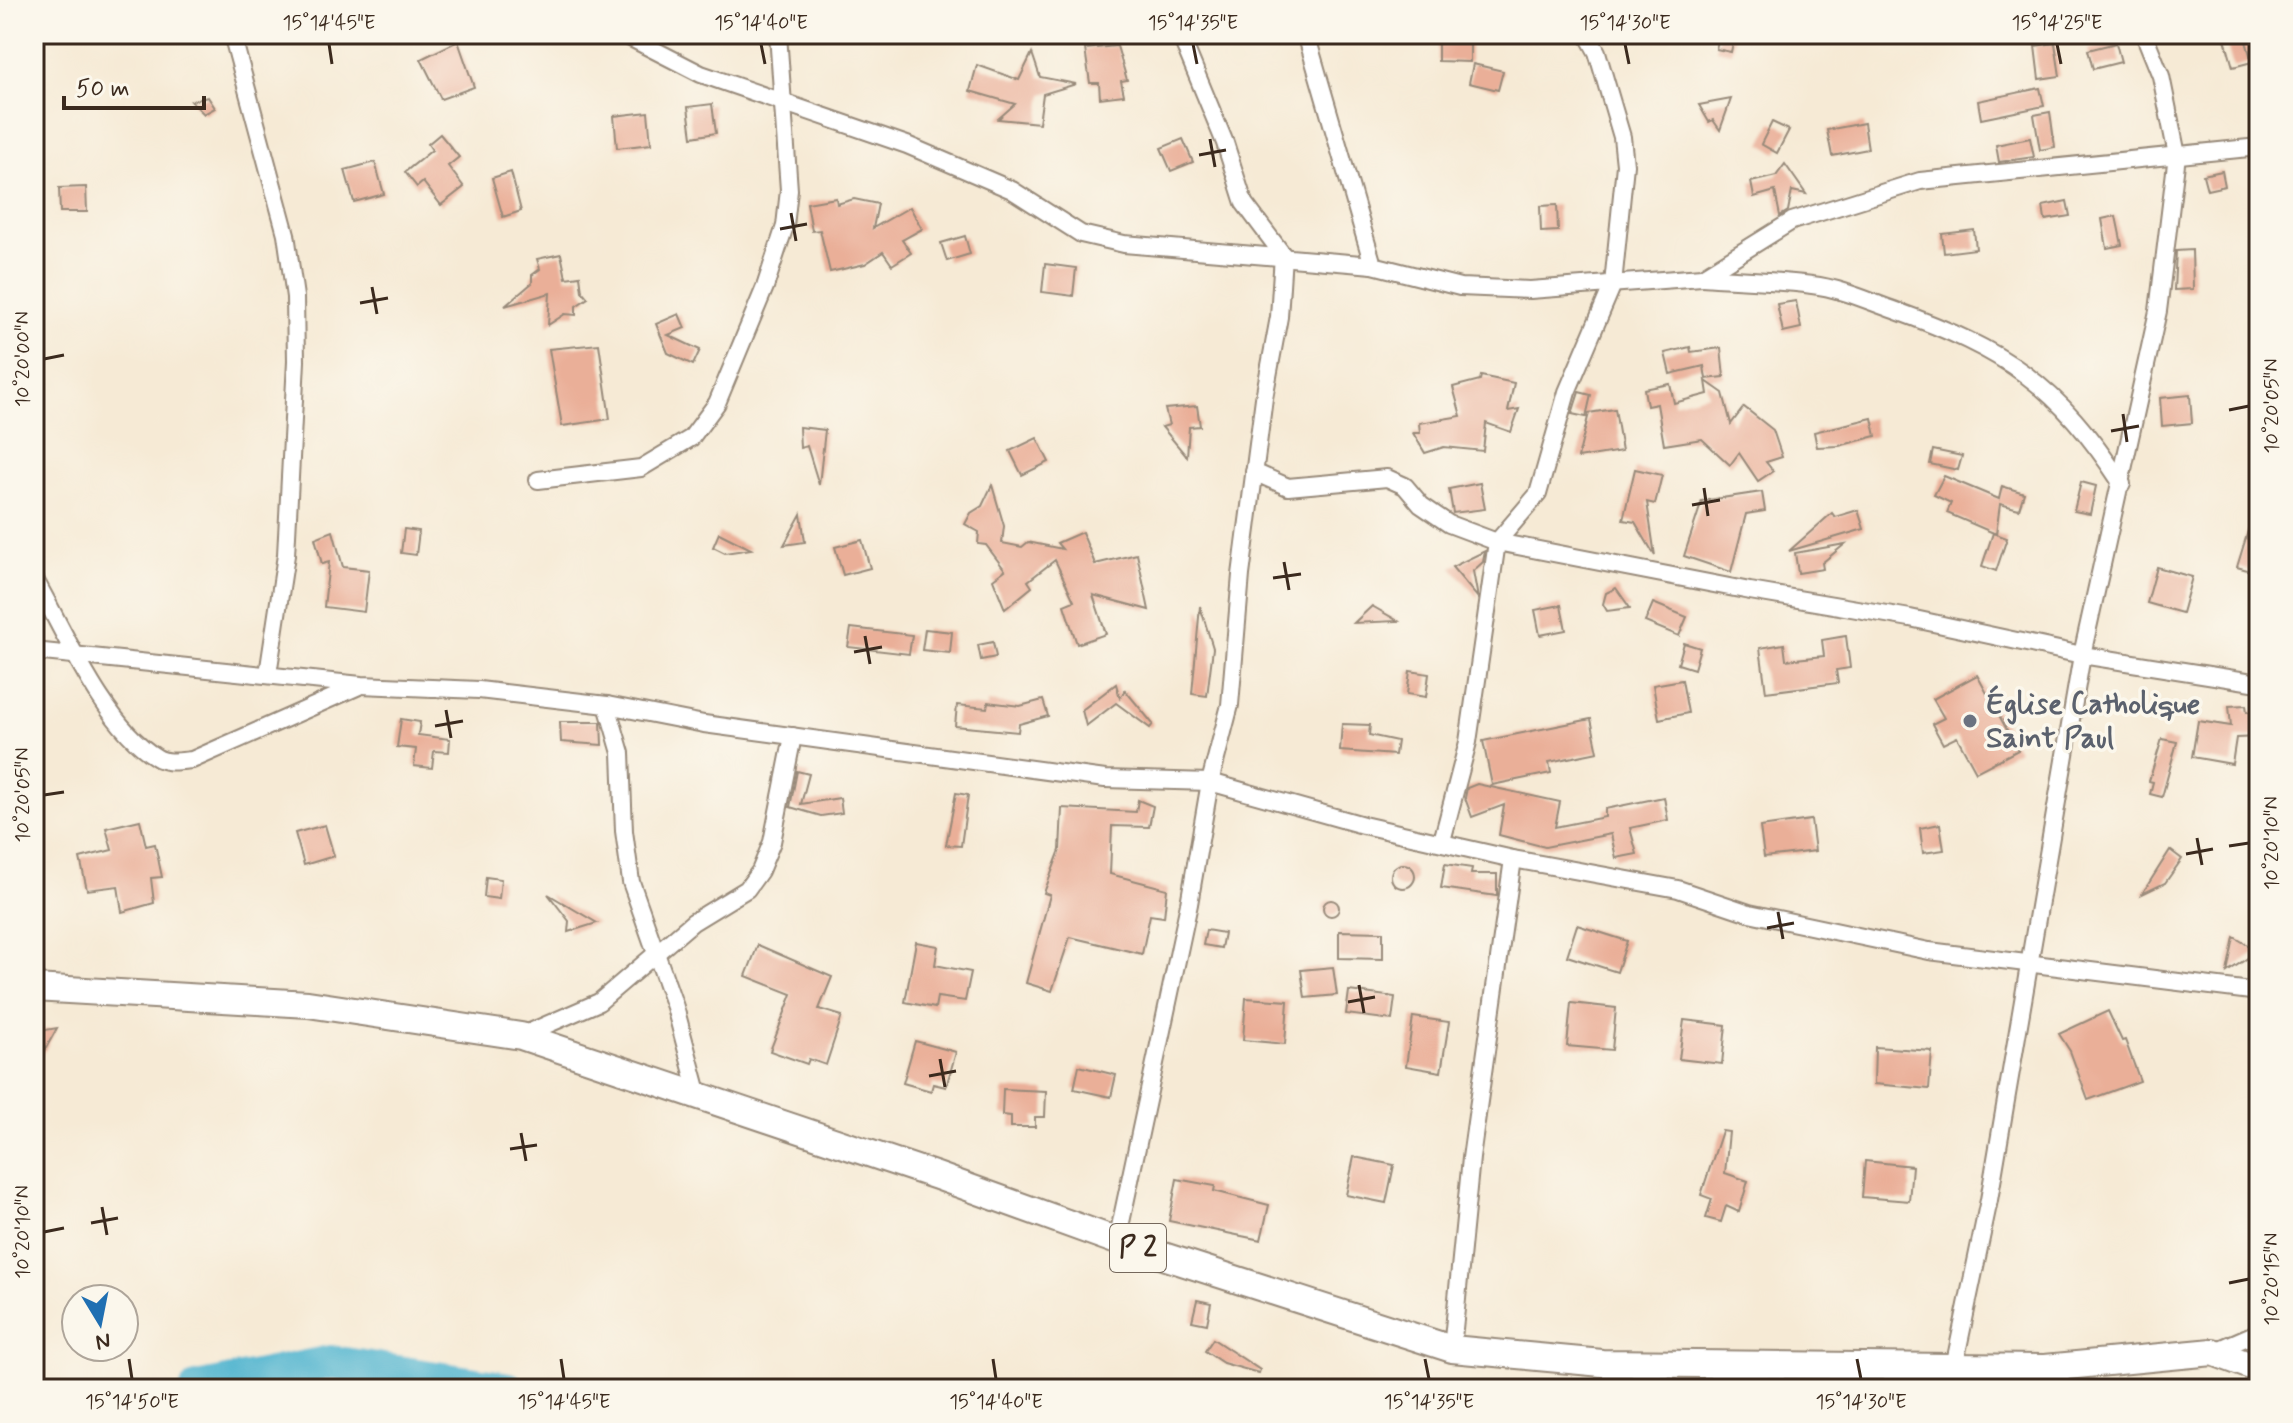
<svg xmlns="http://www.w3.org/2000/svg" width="2293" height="1423" font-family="Mynerve,sans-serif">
<rect width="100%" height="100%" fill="#fbf7ec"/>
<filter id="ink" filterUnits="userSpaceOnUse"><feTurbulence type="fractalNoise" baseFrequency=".0125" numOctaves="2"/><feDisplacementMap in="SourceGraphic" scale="16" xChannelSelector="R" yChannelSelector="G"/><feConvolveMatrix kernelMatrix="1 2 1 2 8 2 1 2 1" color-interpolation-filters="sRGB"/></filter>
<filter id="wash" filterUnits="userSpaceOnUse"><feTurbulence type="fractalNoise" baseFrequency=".006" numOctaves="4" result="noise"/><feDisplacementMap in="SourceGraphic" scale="32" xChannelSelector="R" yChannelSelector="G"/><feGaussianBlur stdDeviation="1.8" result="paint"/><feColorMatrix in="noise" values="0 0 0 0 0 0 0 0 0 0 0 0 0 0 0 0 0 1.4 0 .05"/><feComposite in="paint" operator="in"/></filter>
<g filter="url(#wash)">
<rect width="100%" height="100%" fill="#f6ead5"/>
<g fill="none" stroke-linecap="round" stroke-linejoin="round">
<polyline stroke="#50b4cf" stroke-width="34" points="197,1389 331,1362 509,1389"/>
</g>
<g id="blocks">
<g fill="#eaaf98">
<polygon points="1438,34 1470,34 1470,62 1438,61"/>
<polygon points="1719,34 1735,34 1731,52 1716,49"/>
<polygon points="2244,34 2252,62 2233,67 2225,39"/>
<polygon points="458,41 474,87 441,99 421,59"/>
<polygon points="2055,43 2060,76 2039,79 2035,46"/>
<polygon points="2116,43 2121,62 2093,69 2088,50"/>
<polygon points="1117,46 1127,80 1121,81 1124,95 1100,98 1099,83 1090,83 1085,49"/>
<polygon points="1032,53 1040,77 1076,84 1043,94 1039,123 998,119 1015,104 970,91 977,65 1019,80"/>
<polygon points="1473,64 1503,71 1498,90 1469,83"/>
<polygon points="2040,88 2044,106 1981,119 1978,101"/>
<polygon points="208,97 215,108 204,114 191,101"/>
<polygon points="1731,99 1720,130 1713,120 1709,122 1699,105"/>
<polygon points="712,104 716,133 692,137 688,107"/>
<polygon points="648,112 651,144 617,148 614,116"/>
<polygon points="2050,112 2055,147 2040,150 2034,115"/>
<polygon points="1772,122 1789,130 1777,153 1761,144"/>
<polygon points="1864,123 1868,149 1832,156 1827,130"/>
<polygon points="440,134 459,157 448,166 464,187 441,205 423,182 417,187 405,172 432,150 428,144"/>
<polygon points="2030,138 2034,157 1999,162 1996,145"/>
<polygon points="1183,139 1193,162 1171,171 1161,148"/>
<polygon points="375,162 384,194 354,202 345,170"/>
<polygon points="1785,164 1806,194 1792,191 1788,211 1780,216 1775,191 1754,197 1751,182 1776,176"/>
<polygon points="2222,171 2225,186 2207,190 2203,175"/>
<polygon points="511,172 521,211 503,217 492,178"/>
<polygon points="86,187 87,212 60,212 59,188"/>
<polygon points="836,198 837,204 854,199 878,204 873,228 910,207 922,229 902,240 911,253 892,265 883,252 865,264 830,272 820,230 812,231 807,203"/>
<polygon points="2067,201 2070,216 2045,220 2043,206"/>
<polygon points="1557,205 1558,231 1541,232 1540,206"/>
<polygon points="2116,216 2122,245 2107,248 2102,219"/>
<polygon points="1974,230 1976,249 1944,253 1942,234"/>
<polygon points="965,236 970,254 947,261 941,243"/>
<polygon points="2192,250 2193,289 2174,290 2176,251"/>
<polygon points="561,254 566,278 580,276 582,291 588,298 576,306 576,315 565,314 548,325 550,293 505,306 532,283 532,275 540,269 537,259"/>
<polygon points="1045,264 1076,268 1073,296 1042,292"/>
<polygon points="1796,301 1801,328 1783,332 1777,304"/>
<polygon points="679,314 685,328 668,335 700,350 693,365 668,353 656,324"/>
<polygon points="599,344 610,419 562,426 549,349"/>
<polygon points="1690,347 1691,352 1721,348 1724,377 1706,379 1704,366 1670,374 1665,353"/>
<polygon points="1481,376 1514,383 1508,411 1519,409 1511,432 1486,423 1483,451 1444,447 1425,453 1413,433 1420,433 1419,423 1461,416 1453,387 1480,380"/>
<polygon points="1706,381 1723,393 1731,424 1744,407 1773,430 1782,457 1766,462 1773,471 1758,481 1739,453 1730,465 1702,439 1664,445 1657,404 1647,406 1644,389 1670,384 1674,403 1708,394"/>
<polygon points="1579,392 1591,395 1586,417 1572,414"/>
<polygon points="2190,395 2192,423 2162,426 2160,398"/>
<polygon points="1197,406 1200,426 1189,427 1187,457 1162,427 1169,425 1165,409"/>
<polygon points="1615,409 1622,451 1578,458 1589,413"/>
<polygon points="1872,418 1876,436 1839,446 1817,447 1814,432"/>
<polygon points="799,427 825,430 819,485 807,446 800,448"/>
<polygon points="1037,438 1049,462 1022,475 1010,451"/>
<polygon points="1933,450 1962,456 1958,470 1930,464"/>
<polygon points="1635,469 1662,475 1655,504 1647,502 1655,556 1635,522 1623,520"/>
<polygon points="1944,476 1999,499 2002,486 2024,493 2019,509 2000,504 1996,534 1947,513 1951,503 1934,495"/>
<polygon points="2081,482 2096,486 2090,514 2074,511"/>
<polygon points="1480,483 1485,509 1453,513 1449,489"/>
<polygon points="992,485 1004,526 1002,543 1022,547 1028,542 1062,549 1057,543 1082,532 1095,564 1137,554 1149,610 1093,595 1106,634 1077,644 1064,605 1074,601 1055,560 1028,581 1032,587 1005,609 993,579 1005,570 986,545 978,544 979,532 965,524 971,513 982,506"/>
<polygon points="1762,492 1765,511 1746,514 1731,572 1684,556 1702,501"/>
<polygon points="2255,508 2259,508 2259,554 2254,572 2237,567"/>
<polygon points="1858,510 1864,529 1789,551 1832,513 1835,517"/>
<polygon points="801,514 805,542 784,545"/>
<polygon points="404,529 419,531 416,555 401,553"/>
<polygon points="333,531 343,567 369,570 364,612 324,607 329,562 322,564 315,538"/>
<polygon points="719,533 751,549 725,553 713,547"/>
<polygon points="1993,533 2007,538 1996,571 1982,566"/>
<polygon points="862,540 870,568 843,575 835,547"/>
<polygon points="1845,544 1822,563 1823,569 1798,573 1795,553"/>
<polygon points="1485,551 1483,562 1473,571 1478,598 1452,567"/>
<polygon points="2157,567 2192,577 2182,613 2147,603"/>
<polygon points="1616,588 1630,608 1607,611 1603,604 1606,593"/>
<polygon points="1653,603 1687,617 1679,636 1645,622"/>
<polygon points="1561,605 1566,630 1540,635 1535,610"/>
<polygon points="1200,606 1213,648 1207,696 1192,694"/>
<polygon points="1372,606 1398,621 1354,623"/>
<polygon points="851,628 912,635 909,654 848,647"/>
<polygon points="925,629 952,632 950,653 922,650"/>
<polygon points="1846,636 1850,668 1836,670 1838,683 1766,692 1760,648 1784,644 1786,660 1824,656 1822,640"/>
<polygon points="993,642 996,657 981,660 978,645"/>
<polygon points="1684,643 1700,648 1694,669 1678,664"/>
<polygon points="1410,671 1429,674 1426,697 1407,694"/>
<polygon points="1977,675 2018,750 1976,772 1957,737 1943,744 1932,724 1944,718 1933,699"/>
<polygon points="1682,680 1688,713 1659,719 1653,685"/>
<polygon points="1116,684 1120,698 1125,690 1153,724 1150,728 1116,703 1086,726 1082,710"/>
<polygon points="1043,700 1048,716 1019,724 1018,732 955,726 957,705 987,708 988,702 1020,706"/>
<polygon points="2246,705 2247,712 2259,711 2259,737 2236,738 2232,764 2192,757 2198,721 2231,726 2229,706"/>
<polygon points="401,719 420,722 418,735 450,739 449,752 434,751 432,768 414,766 416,749 397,747"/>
<polygon points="1591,719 1598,752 1549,762 1551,773 1492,785 1483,741"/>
<polygon points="560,722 601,722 602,745 561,742"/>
<polygon points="1342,724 1370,725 1369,735 1397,741 1395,755 1340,751"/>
<polygon points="2162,739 2177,742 2162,797 2150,794 2153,782 2149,781"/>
<polygon points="797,771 809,774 801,804 840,798 842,813 821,816 790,807"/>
<polygon points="1477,784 1560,802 1555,827 1605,817 1605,809 1664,797 1668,820 1630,828 1637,854 1616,858 1611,834 1545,847 1499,835 1504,805 1472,817 1465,798 1467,788"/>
<polygon points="956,793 968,795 961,846 946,845"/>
<polygon points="1138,800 1153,806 1149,827 1112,826 1110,874 1167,889 1164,917 1150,915 1142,954 1070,937 1052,991 1026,983 1050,895 1044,893 1060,850 1062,808 1136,812"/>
<polygon points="140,820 146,846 155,844 162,877 151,878 154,903 122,912 118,886 87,890 80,858 112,850 106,828"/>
<polygon points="1811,820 1815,851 1764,857 1760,827"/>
<polygon points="1940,824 1944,850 1923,853 1920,828"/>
<polygon points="325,825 334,856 304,865 295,833"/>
<polygon points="2170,850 2182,859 2165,883 2142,894"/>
<circle cx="1403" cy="876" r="12"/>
<polygon points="1445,864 1472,868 1471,874 1497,874 1497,896 1441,888"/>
<polygon points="486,877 501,879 499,899 484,897"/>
<polygon points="548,894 597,923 568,932 569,921"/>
<circle cx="1331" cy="908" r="8"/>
<polygon points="1577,925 1627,941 1617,972 1567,956"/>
<polygon points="1206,930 1224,933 1221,948 1203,945"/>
<polygon points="1339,931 1383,932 1383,959 1339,958"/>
<polygon points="2234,937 2258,951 2227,972"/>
<polygon points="916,942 938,946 935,965 971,972 965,1001 937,997 935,1008 905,1002"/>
<polygon points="758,945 832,977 819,1009 842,1016 826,1065 809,1059 807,1064 770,1051 792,994 746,976"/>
<polygon points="1333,967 1337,995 1305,998 1301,970"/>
<polygon points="1349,991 1395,997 1392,1020 1346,1014"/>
<polygon points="1246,998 1288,1001 1285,1044 1243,1040"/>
<polygon points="1571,1003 1616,1008 1612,1050 1567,1046"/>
<polygon points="2108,1011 2122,1041 2125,1040 2140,1081 2088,1100 2070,1051 2059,1034"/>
<polygon points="1413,1017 1449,1022 1441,1072 1406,1066"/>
<polygon points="1684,1020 1726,1025 1722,1064 1679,1059"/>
<polygon points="57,1028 34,1070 34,1032"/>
<polygon points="915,1041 956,1052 946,1087 933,1084 931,1091 903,1083"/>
<polygon points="1875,1047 1932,1051 1929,1089 1874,1084"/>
<polygon points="1079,1066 1116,1075 1111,1097 1074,1089"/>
<polygon points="1003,1089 1046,1091 1045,1117 1035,1117 1035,1127 1011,1127 1011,1116 1002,1115"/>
<polygon points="1722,1131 1729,1132 1725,1173 1748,1181 1739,1212 1726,1206 1721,1222 1706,1218 1712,1199 1701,1195"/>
<polygon points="1354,1157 1394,1165 1386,1203 1346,1195"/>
<polygon points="1865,1161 1912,1166 1909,1201 1862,1197"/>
<polygon points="1177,1179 1215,1186 1214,1191 1269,1205 1261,1240 1169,1221"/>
<polygon points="1197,1300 1211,1303 1207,1324 1192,1321"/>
<polygon points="1213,1339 1260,1370 1259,1373 1223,1363 1205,1351"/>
</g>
</g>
</g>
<g filter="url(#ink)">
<use href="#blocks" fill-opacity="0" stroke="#988a7a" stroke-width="2"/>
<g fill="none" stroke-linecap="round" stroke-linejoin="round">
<defs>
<g id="street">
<polyline points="232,34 286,234 295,297 296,361 286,555 268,674"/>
<polyline points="623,34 701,74 907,145 1012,190 1081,234 1124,244 1373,265 1460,287 1530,290 1702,277 1792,221 1920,181 2259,147"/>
<polyline points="1306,34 1373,265"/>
<path d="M1702 277C1739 280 1776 280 1812 285 1840 288 1868 301 1894 310 2005 350 2057 384 2122 484"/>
<polyline points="1254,472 1288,487 1387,478 1405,486 1421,505 1449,524 1497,542 1750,591 1910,618 2082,655 2259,683"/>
<polyline points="538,480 641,468 691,438 717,403 765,287 785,226 789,190 778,34"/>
<path d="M34 578C64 630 103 725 156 757 166 764 180 761 192 760L359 686"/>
<polyline points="34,651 361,685 479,690 607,705 704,724 1105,779 1210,782 1363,825 1513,859 1678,889 1749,913 1929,951 2259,992"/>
<polyline points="607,705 621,753 624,831 631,882 675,1007 699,1096"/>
<polyline points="1442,841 1468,742 1497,542 1538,494 1567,392 1613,284 1625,165 1622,137 1597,52 1587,34"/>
<polyline points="521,1036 599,1002 693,922 747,889 760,871 772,842 793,736"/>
<polyline points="1117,1241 1189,904 1210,782 1230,705 1241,575 1264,398 1279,317 1283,255 1244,203 1225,143 1180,34"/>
<polyline points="1452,1349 1471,1158 1513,859"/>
<polyline points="2213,1352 2259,1332"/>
<polyline points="1954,1367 1989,1200 2082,655 2158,311 2177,155 2161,76 2144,34"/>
</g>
<polyline id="primary" points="34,988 308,1004 521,1036 937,1176 1117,1241 1452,1349 1602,1363 2045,1368 2213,1352 2259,1369"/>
</defs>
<use href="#street" stroke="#988a7a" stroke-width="20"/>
<use href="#primary" stroke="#988a7a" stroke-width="30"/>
<use href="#street" stroke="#fff" stroke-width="16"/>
<use href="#primary" stroke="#fff" stroke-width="26"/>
</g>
</g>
<path fill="none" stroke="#3b2a1e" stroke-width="3" d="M329 44 332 64M761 44 765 64M1193 44 1197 64M1625 44 1629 64M2057 44 2061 64M1210 139 1215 167M1199 155 1226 150M791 213 796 241M780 229 807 224M372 287 377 314M360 303 388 298M44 359 64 355M2229 410 2249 406M2123 414 2127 442M2111 431 2139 426M1704 488 1708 516M1692 505 1720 500M1284 562 1289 590M1273 578 1301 574M865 636 870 664M854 652 882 647M446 710 451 738M435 726 463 721M44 795 64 792M2197 838 2202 865M2229 846 2249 843M2186 854 2213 849M1778 912 1783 939M1767 928 1794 923M1359 985 1364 1013M1348 1002 1375 997M940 1059 945 1087M929 1076 956 1071M521 1133 526 1161M510 1149 537 1145M102 1207 107 1235M91 1223 118 1218M44 1232 64 1228M2229 1283 2249 1279M129 1359 132 1379M561 1359 564 1379M993 1359 996 1379M1425 1359 1429 1379M1857 1359 1861 1379"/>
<circle fill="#6b7280" stroke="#fbf7ec" stroke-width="3" cx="1970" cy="721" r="8"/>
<g text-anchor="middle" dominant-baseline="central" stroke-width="7" stroke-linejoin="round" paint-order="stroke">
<rect fill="#fbf7ec" stroke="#75685c" stroke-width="2" x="1110" y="1224" width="56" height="48" rx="6"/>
<g font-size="28" font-weight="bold" fill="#3b2a1e">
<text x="1138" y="1248">P 2</text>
</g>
<g font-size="30" font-weight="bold" fill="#5b616d" stroke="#fbf7ec" text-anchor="start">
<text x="1986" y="704">Église Catholique<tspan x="1986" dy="34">Saint Paul</tspan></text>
</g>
</g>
<rect width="2293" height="1423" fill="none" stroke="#fbf7ec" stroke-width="88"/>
<g transform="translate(100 1323) rotate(170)"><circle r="38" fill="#fbf7ec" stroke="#aea59a" stroke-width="2"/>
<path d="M0-6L14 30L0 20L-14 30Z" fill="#1f6fb2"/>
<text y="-12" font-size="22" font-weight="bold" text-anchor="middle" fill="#3b2a1e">N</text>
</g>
<path d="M64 96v12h140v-12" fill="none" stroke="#3b2a1e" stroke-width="4"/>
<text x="76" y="96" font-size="24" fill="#3b2a1e" stroke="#fbf7ec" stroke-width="6" paint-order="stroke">50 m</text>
<rect x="44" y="44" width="2205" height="1335" fill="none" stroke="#3b2a1e" stroke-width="3"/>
<g font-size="20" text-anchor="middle" fill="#3b2a1e">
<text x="329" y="29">15°14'45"E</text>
<text x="761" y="29">15°14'40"E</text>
<text x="1193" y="29">15°14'35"E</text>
<text x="1625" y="29">15°14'30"E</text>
<text x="2057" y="29">15°14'25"E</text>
<text transform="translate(22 359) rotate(-90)" y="7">10°20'00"N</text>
<text transform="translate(2271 406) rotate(-90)" y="7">10°20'05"N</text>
<text transform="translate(22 795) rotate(-90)" y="7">10°20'05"N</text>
<text transform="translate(2271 843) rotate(-90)" y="7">10°20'10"N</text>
<text transform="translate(22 1232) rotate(-90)" y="7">10°20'10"N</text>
<text transform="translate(2271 1279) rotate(-90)" y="7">10°20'15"N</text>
<text x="132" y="1408">15°14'50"E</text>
<text x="564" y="1408">15°14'45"E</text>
<text x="996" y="1408">15°14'40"E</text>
<text x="1429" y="1408">15°14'35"E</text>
<text x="1861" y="1408">15°14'30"E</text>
</g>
</svg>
